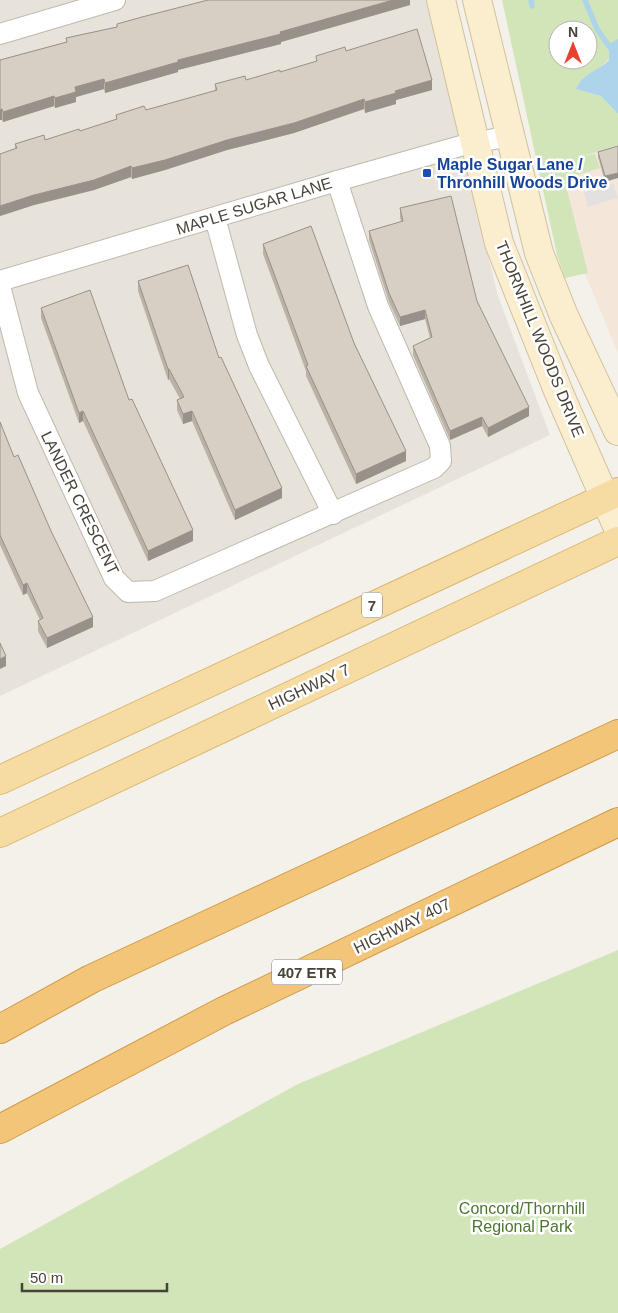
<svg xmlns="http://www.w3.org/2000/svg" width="618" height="1313" font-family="Helvetica,sans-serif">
<rect width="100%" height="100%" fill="#f4f1eb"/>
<polygon fill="#e8e3da" points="0,0 426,0 498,296 550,435 0,696"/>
<polygon fill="#f4e7d9" points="618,145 618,353 575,250 554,165"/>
<g fill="#d2e5b8" fill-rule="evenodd">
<path d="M502 0H618V42L609 52V59L577 89 601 96 618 114V145L584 156 595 154 600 168 574 176 567 190 588 273 565 278 557 255ZM558 30H588V60H558Z"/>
<polygon points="618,950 618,1313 0,1313 0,1249 298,1084"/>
</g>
<polygon fill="#e3e1df" points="613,183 618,198 588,207 584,192"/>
<path fill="#add4eb" d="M618 39V114L601 96 576 89C583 73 598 71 609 60V44Z"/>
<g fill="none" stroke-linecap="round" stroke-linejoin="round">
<g stroke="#add4eb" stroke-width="5.5">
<polyline points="531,0 532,6"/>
<polyline points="585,0 597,29 611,49"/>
</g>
<defs>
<g id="street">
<polyline points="0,34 115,0"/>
<polyline points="215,218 247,335 259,366 333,514"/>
<polyline points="0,281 337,181 464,145 509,136"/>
<polyline points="0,286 28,393 114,578 128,592 155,591 434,468 441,461 440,446 378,306 337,181"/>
</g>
<g id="secondary">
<polyline points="441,0 499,243 559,393 618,528"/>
<polyline points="477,0 539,253 564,316 618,431"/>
</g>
<g id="primary">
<polyline points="0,780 618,492"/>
<polyline points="0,833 618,541"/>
</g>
<g id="highway">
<polyline points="0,1029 91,979 618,734"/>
<polyline points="0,1129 224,1011 618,822"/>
</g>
</defs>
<use href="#street" stroke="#bfb8ae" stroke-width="22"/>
<use href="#secondary" stroke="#d0c19e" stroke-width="30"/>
<use href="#primary" stroke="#dab873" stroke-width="30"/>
<use href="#highway" stroke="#d19a48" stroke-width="30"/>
<use href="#street" stroke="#fff" stroke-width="20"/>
<use href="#secondary" stroke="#faeecf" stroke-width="28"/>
<use href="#primary" stroke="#f6dba2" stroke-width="28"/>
<use href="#highway" stroke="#f2c578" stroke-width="28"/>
</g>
<g fill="#bab2a9">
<polygon points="217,0 410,0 410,5 281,42 281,44 178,70 178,72 105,93 104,89 76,97 76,102 55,108 54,106 3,122 2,120 0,120 0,60 66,42 66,38 117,27 117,24"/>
<polygon points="346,51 432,90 396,100 396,104 365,113 364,109 294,133 227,150 165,170 132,179 131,177 94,190 34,205 0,216 0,154 15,149 15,144 45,140 80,131 116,120 116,115 146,110 215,91 215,84 246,80 280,72 316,62 316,56"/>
<polygon points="618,146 605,182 598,157 598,152"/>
<polygon points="400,208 477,301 529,416 488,437 482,426 450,440 413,355 413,346 430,338 425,319 400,326 389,302 369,240 369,231 401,222 400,217"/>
<polygon points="263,244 354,343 406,461 356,484 306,376 306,371 263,254"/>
<polygon points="138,281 219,358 282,498 235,520 192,421 183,424 177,410 177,400 180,399 169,379 168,380 138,291"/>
<polygon points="41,308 129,400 193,541 148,561 83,421 79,423 41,318"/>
<polygon points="0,422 14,457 93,627 47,648 38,631 38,621 40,620 27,593 23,595 0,545"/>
</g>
<g fill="#979189">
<polygon points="393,0 410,0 410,5 281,42 281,44 178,70 178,72 105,93 105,83 178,60"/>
<polygon points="104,79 104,89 76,97 76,102 55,108 55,98 75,87"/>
<polygon points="432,80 432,90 396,100 396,104 365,113 365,102 395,91"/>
<polygon points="54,96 54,106 3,122 3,112"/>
<polygon points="364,99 364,109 294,133 227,150 165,170 132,179 132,168"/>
<polygon points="2,109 2,120 0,120 0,110"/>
<polygon points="131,166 131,177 94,190 34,205 0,216 0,206 34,195"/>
<polygon points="618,173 618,178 605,182 605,176"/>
<polygon points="425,310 425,319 400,326 400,317"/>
<polygon points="168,369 169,369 169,379 168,380"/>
<polygon points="529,407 529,416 488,437 488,428"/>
<polygon points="83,411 83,421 79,423 79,413"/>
<polygon points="192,411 192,421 183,424 183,414"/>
<polygon points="482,417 482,426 450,440 450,431"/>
<polygon points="406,451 406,461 356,484 356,474"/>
<polygon points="282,488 282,498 235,520 235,510"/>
<polygon points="193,530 193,541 148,561 148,551"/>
<polygon points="27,583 27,593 23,595 23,585"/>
<polygon points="93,617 93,627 47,648 47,638"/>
<polygon points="6,656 6,666 0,669 0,659"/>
</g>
<g fill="#d8cfc4" stroke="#979189">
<polygon points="208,0 393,0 280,32 281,34 178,60 178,62 105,83 104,79 75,87 76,92 55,98 54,96 3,112 2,109 0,110 0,60 67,42 66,38 117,27 117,24 142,17"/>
<polygon points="417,29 432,80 395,91 396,93 365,102 364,99 294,123 227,140 165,160 132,168 131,166 94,180 34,195 0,206 0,154 17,148 15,144 44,135 45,140 79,129 80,131 117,119 116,115 144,106 146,110 217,90 215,84 245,76 246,80 280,70 280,72 317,61 316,56 345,47 346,51"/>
<polygon points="618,146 618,173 605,176 598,152"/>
<polygon points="451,196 477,301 529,407 488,428 482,417 450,431 413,346 432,337 425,310 400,317 389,293 369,231 403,221 400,208"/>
<polygon points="311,226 354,343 406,451 356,474 306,366 308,365 263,244"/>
<polygon points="188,265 219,358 221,357 282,488 235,510 192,411 183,414 177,400 184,397 169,369 168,369 138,281"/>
<polygon points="90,290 129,400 132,399 193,530 148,551 83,411 79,413 41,308"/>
<polygon points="0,422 14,457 18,455 51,531 93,617 47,638 38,621 43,618 27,583 23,585 0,535"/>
<polygon points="0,643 6,656 0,659"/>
</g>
<rect fill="#1a4fb4" stroke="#fff" stroke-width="2" x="422" y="168" width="10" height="10" rx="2.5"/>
<g text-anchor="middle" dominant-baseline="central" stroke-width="5" stroke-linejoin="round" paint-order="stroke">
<g fill="#fff" stroke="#7f7b74" stroke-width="1">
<rect x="362" y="592.5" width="20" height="25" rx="4"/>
<rect x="272" y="959.5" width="70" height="25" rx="4"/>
</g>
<g font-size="15" font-weight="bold" fill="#484239">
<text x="372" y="605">7</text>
<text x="307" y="972">407 ETR</text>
</g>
<g font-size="16" font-weight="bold" fill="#164399" stroke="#fff" text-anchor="start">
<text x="437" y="164">Maple Sugar Lane /<tspan x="437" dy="18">Thronhill Woods Drive</tspan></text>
</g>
<g font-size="16" fill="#484239" stroke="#fff">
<text transform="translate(254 206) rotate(-17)">MAPLE SUGAR LANE</text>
<text transform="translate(540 339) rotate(68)">THORNHILL WOODS DRIVE</text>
<text transform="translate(80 503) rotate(64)">LANDER CRESCENT</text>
<text transform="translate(309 687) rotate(-25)">HIGHWAY 7</text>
<text transform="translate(402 926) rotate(-26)">HIGHWAY 407</text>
</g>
<g font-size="16" fill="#4d7631" stroke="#fff">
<text x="522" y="1208">Concord/Thornhill<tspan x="522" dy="18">Regional Park</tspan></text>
</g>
</g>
<g transform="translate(573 45)"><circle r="24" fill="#ffffff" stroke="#b6b3b0"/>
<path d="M0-4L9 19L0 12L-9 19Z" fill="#e8432e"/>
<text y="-8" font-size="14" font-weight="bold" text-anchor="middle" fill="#484239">N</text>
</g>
<path d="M22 1283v8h145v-8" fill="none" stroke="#484239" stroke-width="2.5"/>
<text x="30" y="1283" font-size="15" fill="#484239" stroke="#ffffff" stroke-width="4" paint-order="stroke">50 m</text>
</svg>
